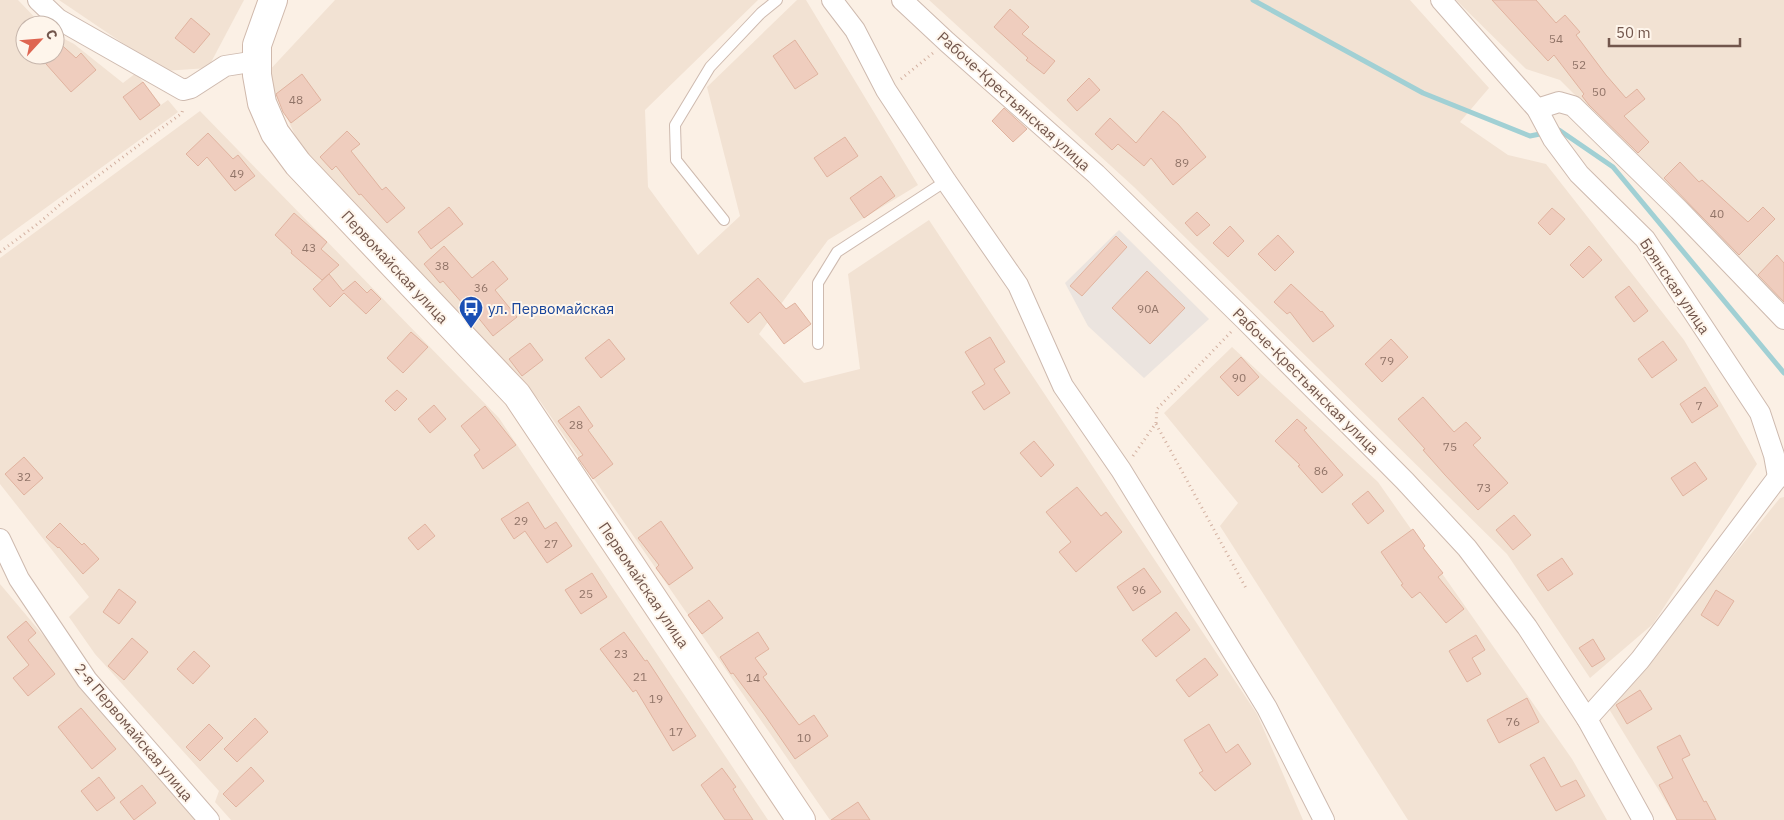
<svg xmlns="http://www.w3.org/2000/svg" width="1784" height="820" font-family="'IBM Plex Sans',sans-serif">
<rect width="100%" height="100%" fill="#fbf0e5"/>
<g fill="#f2e2d3">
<polygon points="0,0 18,0 42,25 25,25 25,55 55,55 55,34 74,44 123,83 136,73 161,105 168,100 178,112 0,241"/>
<polygon points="59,0 244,0 208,68 164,71"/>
<polygon points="335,0 758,0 645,110 648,187 698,255 740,216 707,87 797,0 806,0 918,185 828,240 759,334 804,383 860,369 848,274 929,220 1257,714 1303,820 830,820 540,401 306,158 266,74"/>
<polygon points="929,0 1410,0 1489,88 1460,122 1508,155 1546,164 1684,340 1757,464 1653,624 1590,678 1507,554 1134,187"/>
<polygon points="1456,0 1784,0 1784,304 1560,80 1526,69"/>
<polygon points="200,111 499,418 768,820 231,820 215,802 219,791 95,654 69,617 89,597 0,484 0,258"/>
<polygon points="1232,347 1378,482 1572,759 1607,820 1408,820 1220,526 1238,503 1164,413"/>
<polygon points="1784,497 1784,820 1677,820 1609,709 1780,498"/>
<polygon points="0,584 180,798 199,820 0,820"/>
</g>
<polygon fill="#ebe4df" points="1119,230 1209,319 1144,378 1088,326 1065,283"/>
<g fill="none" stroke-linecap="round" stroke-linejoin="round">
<g stroke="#a1d0d4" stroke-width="5">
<polyline points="1253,0 1423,93 1530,136 1545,133"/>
<polyline points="1555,131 1559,130 1613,167 1784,373"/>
</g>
</g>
<g fill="#efcdbe" stroke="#e0b39f">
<polygon points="1492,0 1536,0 1556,23 1565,15 1580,32 1576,35 1606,75 1626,98 1637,89 1645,99 1624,116 1649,142 1638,153 1589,105 1582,96 1584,94 1554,55 1548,61"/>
<polygon points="1010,9 1029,27 1022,34 1055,61 1044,74 1026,60 1028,58 994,27"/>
<polygon points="191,18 210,34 194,53 175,38"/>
<polygon points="55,39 76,58 81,53 96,70 71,92 38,55 55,55"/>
<polygon points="795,40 818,74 795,89 773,56"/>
<polygon points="302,74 321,100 291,123 283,112 276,94"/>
<polygon points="1089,78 1100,90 1077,111 1067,100"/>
<polygon points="143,82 160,105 140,120 123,97"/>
<polygon points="1004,108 1027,129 1013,142 992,121"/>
<polygon points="1163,111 1178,124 1206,157 1173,185 1151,158 1144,166 1118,144 1112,150 1095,134 1110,118 1136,143"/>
<polygon points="347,131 360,144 351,151 382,190 386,187 405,208 387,223 361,194 359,195 336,166 332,170 320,157"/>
<polygon points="208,133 233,159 238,155 255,176 235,191 207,157 198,166 186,154"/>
<polygon points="845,137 858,156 827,177 814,158"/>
<polygon points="1680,162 1699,182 1702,180 1748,222 1763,207 1775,219 1739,255 1664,178"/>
<polygon points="881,176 895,196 864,218 850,198"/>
<polygon points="449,207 463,224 431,249 418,232"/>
<polygon points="1552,208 1565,219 1550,235 1538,223"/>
<polygon points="1197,212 1210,225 1197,236 1185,223"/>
<polygon points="294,213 327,242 321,249 339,265 322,280 291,253 292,251 275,235"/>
<polygon points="1230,226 1244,241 1228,257 1213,243"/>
<polygon points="1278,235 1294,252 1275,271 1258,254"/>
<polygon points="1116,236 1127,247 1082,296 1070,286"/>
<polygon points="444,246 472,278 493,261 508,279 495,290 517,317 493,336 472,310 470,312 443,281 440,283 424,264"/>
<polygon points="1589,246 1602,260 1583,278 1570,265"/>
<polygon points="1777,255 1784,263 1784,302 1758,275"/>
<polygon points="1147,271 1185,308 1150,344 1112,308"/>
<polygon points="329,274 343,291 355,281 367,293 371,289 381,299 366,314 344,293 330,307 313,289"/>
<polygon points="758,278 786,309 795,303 811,324 784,344 760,312 748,323 730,303"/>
<polygon points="1291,284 1321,312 1322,311 1334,326 1313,342 1290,312 1287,314 1274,302"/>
<polygon points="1629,286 1648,311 1634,322 1615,297"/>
<polygon points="411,332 428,347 403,373 387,358"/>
<polygon points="990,337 1005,362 994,369 1010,393 984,410 972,392 985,384 965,352"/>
<polygon points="609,339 625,359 601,378 585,358"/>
<polygon points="1391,339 1408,357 1382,382 1365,364"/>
<polygon points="1663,341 1677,360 1652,378 1638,359"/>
<polygon points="530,343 543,360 522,376 509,359"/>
<polygon points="1241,357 1259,377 1238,396 1220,377"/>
<polygon points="1705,387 1718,406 1692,423 1680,404"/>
<polygon points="397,390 407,399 395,411 385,401"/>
<polygon points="1423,397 1454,432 1466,422 1481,438 1473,445 1508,483 1478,510 1445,475 1423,450 1425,449 1398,419"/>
<polygon points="434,405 446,419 430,433 418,419"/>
<polygon points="485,406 516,445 483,469 474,455 480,450 461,426"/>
<polygon points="579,406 593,426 588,430 613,464 593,479 578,458 583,455 558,421"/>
<polygon points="1297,419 1307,428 1304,430 1343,475 1322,493 1298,466 1300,465 1275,441"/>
<polygon points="1034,441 1054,465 1041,477 1020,453"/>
<polygon points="24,457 43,478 24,495 5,474"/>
<polygon points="1695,462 1707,479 1683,496 1671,478"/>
<polygon points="1077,487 1101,516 1106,512 1122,532 1076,572 1059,552 1071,542 1046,512"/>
<polygon points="1368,491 1384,511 1368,524 1352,504"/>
<polygon points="528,502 545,529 556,522 572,546 547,563 525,531 514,539 501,519"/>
<polygon points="1514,515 1531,535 1513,550 1496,530"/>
<polygon points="661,521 693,568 669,585 656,568 659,565 638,538"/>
<polygon points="60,523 82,545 84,543 99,559 83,574 59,547 58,548 46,537"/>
<polygon points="425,524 435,536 418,550 408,538"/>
<polygon points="1413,529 1425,546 1423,548 1443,573 1438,577 1464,609 1446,623 1420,592 1412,598 1401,585 1403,584 1381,552"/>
<polygon points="1562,558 1573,574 1548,591 1537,575"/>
<polygon points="1144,568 1161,592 1133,611 1117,587"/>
<polygon points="592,573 607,597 581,614 565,590"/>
<polygon points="119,589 136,602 119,624 103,612"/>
<polygon points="1716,590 1734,601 1718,626 1701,615"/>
<polygon points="709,600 723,618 702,634 688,615"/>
<polygon points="1176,612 1190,630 1156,657 1142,640"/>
<polygon points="26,621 36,633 28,640 55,674 28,696 13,678 29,665 7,637"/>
<polygon points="624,632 645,661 647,660 657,675 696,736 673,751 636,690 633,692 600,649"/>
<polygon points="758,632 769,649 755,658 767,674 763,677 799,725 814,715 828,736 795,759 766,717 733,673 731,674 720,657"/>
<polygon points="1476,635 1485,650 1472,658 1481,674 1467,682 1449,651"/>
<polygon points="132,638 148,652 124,680 108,666"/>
<polygon points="1593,639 1605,659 1592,667 1579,648"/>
<polygon points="194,651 210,666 193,684 177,669"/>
<polygon points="1205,658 1218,675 1189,697 1176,680"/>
<polygon points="1640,690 1652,709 1627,724 1616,705"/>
<polygon points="1527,698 1539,722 1499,743 1487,720"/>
<polygon points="81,708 116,749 92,769 58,727"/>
<polygon points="255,718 268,732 237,762 224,749"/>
<polygon points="209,724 223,738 200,761 186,747"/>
<polygon points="1209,724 1226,753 1238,744 1251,764 1215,791 1199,773 1203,771 1184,740"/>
<polygon points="1680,735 1690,755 1682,759 1704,802 1706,801 1716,820 1677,820 1659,785 1673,778 1657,747"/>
<polygon points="1544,757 1561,787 1576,780 1585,796 1556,811 1530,765"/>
<polygon points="251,767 264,781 236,807 223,794"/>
<polygon points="722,768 736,787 733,789 753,820 725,820 701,785"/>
<polygon points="99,777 115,798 97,811 81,791"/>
<polygon points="142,785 156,803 134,820 120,802"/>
<polygon points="858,802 870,820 831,820"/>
</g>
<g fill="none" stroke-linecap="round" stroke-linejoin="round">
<defs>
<g id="lane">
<polyline points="724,220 676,160 675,125 710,67 761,13 777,0"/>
<polyline points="818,344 818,283 837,252 946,181"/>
</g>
<g id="street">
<polyline points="38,0 58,19 183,90 191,88 225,66 257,61"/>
<polyline points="832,0 855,30 886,90 946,181 1018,285 1063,386 1121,470 1267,708 1324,820"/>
<polyline points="902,0 947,42 1096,174 1244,319 1405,481 1467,548 1527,627 1587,719 1643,820"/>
<polyline points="1441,0 1537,109 1553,139 1579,174 1645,239 1760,413 1774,455 1778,477 1784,476"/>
<polyline points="1537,109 1559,102 1573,106 1679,210 1784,319"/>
<polyline points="0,539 19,579 87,680 209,820"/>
<polyline points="1587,719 1640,660 1778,477"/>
</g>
<polyline id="secondary" points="273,0 257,45 257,75 262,103 275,133 298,164 517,395 801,820"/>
</defs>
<use href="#lane" stroke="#cebaaf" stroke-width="12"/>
<use href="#street" stroke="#cebaaf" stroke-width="22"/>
<use href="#secondary" stroke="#d0b9ac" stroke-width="30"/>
<g stroke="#d3b1a1" stroke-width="3" stroke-dasharray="1 4" stroke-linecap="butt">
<polyline points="901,79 933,53"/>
<polyline points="0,252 39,223 63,202 182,113 183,108"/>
<polyline points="1156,424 1247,590"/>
<polyline points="1133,456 1156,423 1157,409 1231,332"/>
</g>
<use href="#lane" stroke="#fff" stroke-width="10"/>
<use href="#street" stroke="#fff" stroke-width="20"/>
<use href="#secondary" stroke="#fff" stroke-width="28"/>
</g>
<defs>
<symbol id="bus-pin" viewBox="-11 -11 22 30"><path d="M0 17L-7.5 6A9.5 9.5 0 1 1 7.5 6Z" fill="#1a4fb4" stroke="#fef5eb"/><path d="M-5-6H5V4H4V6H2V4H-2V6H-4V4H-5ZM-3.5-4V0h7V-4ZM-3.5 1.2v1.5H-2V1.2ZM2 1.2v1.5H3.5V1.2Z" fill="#fff"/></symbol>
</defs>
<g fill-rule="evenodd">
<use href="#bus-pin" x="457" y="294" width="28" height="38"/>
</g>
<g text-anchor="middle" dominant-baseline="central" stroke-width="4" stroke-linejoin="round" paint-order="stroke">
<g font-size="12" fill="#917468">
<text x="1556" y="38">54</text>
<text x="1579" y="64">52</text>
<text x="1599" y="91">50</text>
<text x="296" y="99">48</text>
<text x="1182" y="162">89</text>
<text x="237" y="173">49</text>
<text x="1717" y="213">40</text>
<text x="309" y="247">43</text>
<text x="442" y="265">38</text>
<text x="481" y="287">36</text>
<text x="1148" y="308">90А</text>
<text x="1387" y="360">79</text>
<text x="1239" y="377">90</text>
<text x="1699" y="405">7</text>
<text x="576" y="424">28</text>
<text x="1450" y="446">75</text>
<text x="1321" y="470">86</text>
<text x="24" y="476">32</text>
<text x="1484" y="487">73</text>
<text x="521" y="520">29</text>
<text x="551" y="543">27</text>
<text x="1139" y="589">96</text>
<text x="586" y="593">25</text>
<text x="621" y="653">23</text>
<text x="640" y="676">21</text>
<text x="753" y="677">14</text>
<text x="656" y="698">19</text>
<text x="1513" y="721">76</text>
<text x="676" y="731">17</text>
<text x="804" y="737">10</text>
</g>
<g font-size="15" fill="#72564c" stroke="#fef5eb">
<text transform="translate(1014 101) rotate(42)">Рабоче-Крестьянская улица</text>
<text transform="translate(395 267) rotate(47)">Первомайская улица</text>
<text transform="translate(1675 286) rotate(56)">Брянская улица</text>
<text transform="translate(1306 381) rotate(45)">Рабоче-Крестьянская улица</text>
<text transform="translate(644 585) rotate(56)">Первомайская улица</text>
<text transform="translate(134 732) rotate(50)">2-я Первомайская улица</text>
</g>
<g font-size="15" fill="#164399" stroke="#fef5eb" text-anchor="start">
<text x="488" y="308">ул. Первомайская</text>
</g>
</g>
<g transform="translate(40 40) rotate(64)"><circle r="24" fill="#fef5eb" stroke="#c6b5ab"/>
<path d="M0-4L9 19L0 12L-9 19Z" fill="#de6551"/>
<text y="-8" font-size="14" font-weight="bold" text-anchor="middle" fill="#72564c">С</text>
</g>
<path d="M1609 38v8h131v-8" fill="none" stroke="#72564c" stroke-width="2.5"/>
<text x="1616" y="38" font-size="15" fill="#72564c" stroke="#fef5eb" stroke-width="4" paint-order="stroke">50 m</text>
</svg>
